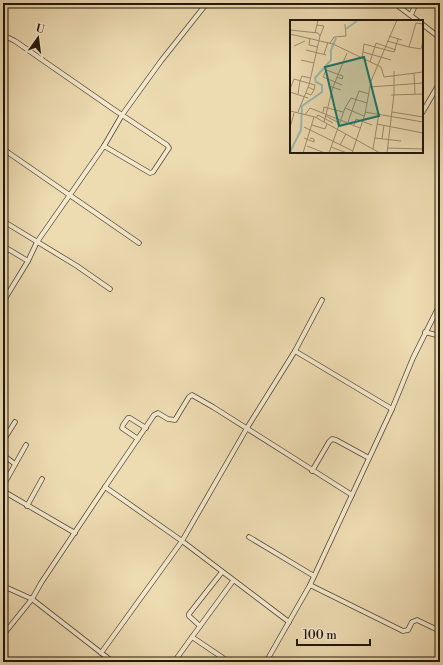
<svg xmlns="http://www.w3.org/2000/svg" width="443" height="665" font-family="'Libre Bodoni',serif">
<rect width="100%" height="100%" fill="#eddbb2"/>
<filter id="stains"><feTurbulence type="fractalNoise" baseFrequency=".005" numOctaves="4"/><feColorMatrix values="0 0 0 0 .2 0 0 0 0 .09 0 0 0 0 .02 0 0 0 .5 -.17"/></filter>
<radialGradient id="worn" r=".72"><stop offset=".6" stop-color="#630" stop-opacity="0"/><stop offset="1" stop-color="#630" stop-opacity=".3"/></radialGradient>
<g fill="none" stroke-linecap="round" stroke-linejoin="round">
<defs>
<g id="street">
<polyline points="394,3 418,21"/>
<polyline points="411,15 416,3"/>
<polyline points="422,24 440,38"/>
<polyline points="3,41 6,38 9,38 15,41 116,111 167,145 169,148 153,172 150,173 104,146"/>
<polyline points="422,113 440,82"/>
<polyline points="3,149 139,243"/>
<polyline points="3,157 7,152"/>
<polyline points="3,221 77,266 110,289"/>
<polyline points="3,246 28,261"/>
<polyline points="3,302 28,261 37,242 104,146 122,115 161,61 207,3"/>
<polyline points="425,332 440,336"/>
<polyline points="295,351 322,300"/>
<polyline points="138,439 122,428 123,425 128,418 130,418 146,428"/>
<polyline points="3,441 15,422"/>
<polyline points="3,455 15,464"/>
<polyline points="312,471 329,442 332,439 336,440 369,458"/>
<polyline points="3,486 26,445"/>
<polyline points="105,487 154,415 158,413 168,419 175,420 189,397 192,395 213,407 352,495"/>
<polyline points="3,491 75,533"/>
<polyline points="27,506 42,479"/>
<polyline points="249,537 314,576"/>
<polyline points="310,585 403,631 408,630 412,622 417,620 440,631"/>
<polyline points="3,586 32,599 113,662"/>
<polyline points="200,626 189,616 189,614 222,572"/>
<polyline points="437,629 440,621"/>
<polyline points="3,635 32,599 41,583 105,487 182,541 289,622"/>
<polyline points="192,637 233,581"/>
<polyline points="101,653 182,541 247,428 295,351 392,409"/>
<polyline points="174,662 192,637 229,662"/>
<polyline points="266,662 310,585 392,409 413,358 440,304"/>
</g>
</defs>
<use href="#street" stroke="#554832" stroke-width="5.5"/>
<use href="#street" stroke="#f3e8cd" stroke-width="4"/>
</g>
<g transform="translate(290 20)">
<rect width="133" height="133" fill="#eddbb2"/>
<path fill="none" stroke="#99bbad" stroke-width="2" d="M56 9 68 0M0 132 11 110 12 86 32 72V65L26 62 25 58 41 40V30L46 18"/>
<path fill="none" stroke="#9c8d6e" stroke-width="1" d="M27 5 34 6 30 16M0 10 28 13 30 16 19 65 8 92M25 13 28 0M0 14 43 24 91 47 94 57 133 52M99 16 112 20M20 18 19 25 28 27M97 21 119 27 126 3 133 4M40 23 44 17 56 16 55 4M4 26 15 21M119 27 131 29 133 22M16 30 36 35M73 32 101 40M34 34 38 22M72 39 74 24 104 32 108 19M11 40 24 43M80 42 86 23 106 30M124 53 125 74M47 57 52 59 53 56 36 50 33 57 52 65M10 61 12 56 20 58M39 66 51 70M80 67 133 63M0 69 4 59 25 65 24 70M0 72 18 78M16 73 21 75 24 70 18 67M8 74 10 61M101 75 133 74M55 88 61 78 77 83M0 91 25 97 90 133M75 92 133 102M102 92 133 97M33 93 34 87 53 92M15 95 20 88 70 108M36 96 49 103M26 98 28 95 43 103M34 102 43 67 57 33M58 102 69 71 79 74M87 104 133 113M22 105 35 109 37 104M64 105 66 99 82 105M14 107 63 131M0 108 4 93M14 118 24 122V119L20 118M85 118 111 121M92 119 94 105M50 125 56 114M17 126 35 133M41 127 57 133M97 128 133 129M83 129 89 93M13 133 24 97M39 133 55 88 74 96M62 133 75 94 81 61 107 0M97 133 104 74V51"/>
<path fill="#0f766e" fill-opacity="0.15" stroke="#0f766e" stroke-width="2" d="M74 37 89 96 49 106 35 47Z"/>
<rect width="133" height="133" fill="none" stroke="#221708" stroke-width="2"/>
</g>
<rect width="443" height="665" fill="none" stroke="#eddbb2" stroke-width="16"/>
<rect x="4" y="4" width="435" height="657" fill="none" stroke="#221708" stroke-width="2"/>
<rect x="8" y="8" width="427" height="649" fill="none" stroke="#221708"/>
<g transform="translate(38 38) rotate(14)" stroke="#f3e8cd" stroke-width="3" paint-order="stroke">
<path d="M0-3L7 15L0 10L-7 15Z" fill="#221708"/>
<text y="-6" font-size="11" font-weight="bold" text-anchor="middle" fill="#221708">U</text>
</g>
<path d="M297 639v6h73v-6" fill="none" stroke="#221708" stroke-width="2"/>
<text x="303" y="639" font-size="12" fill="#221708" stroke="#f3e8cd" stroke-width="3" paint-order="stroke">100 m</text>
<rect width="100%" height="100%" filter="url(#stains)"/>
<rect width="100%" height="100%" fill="url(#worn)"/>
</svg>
